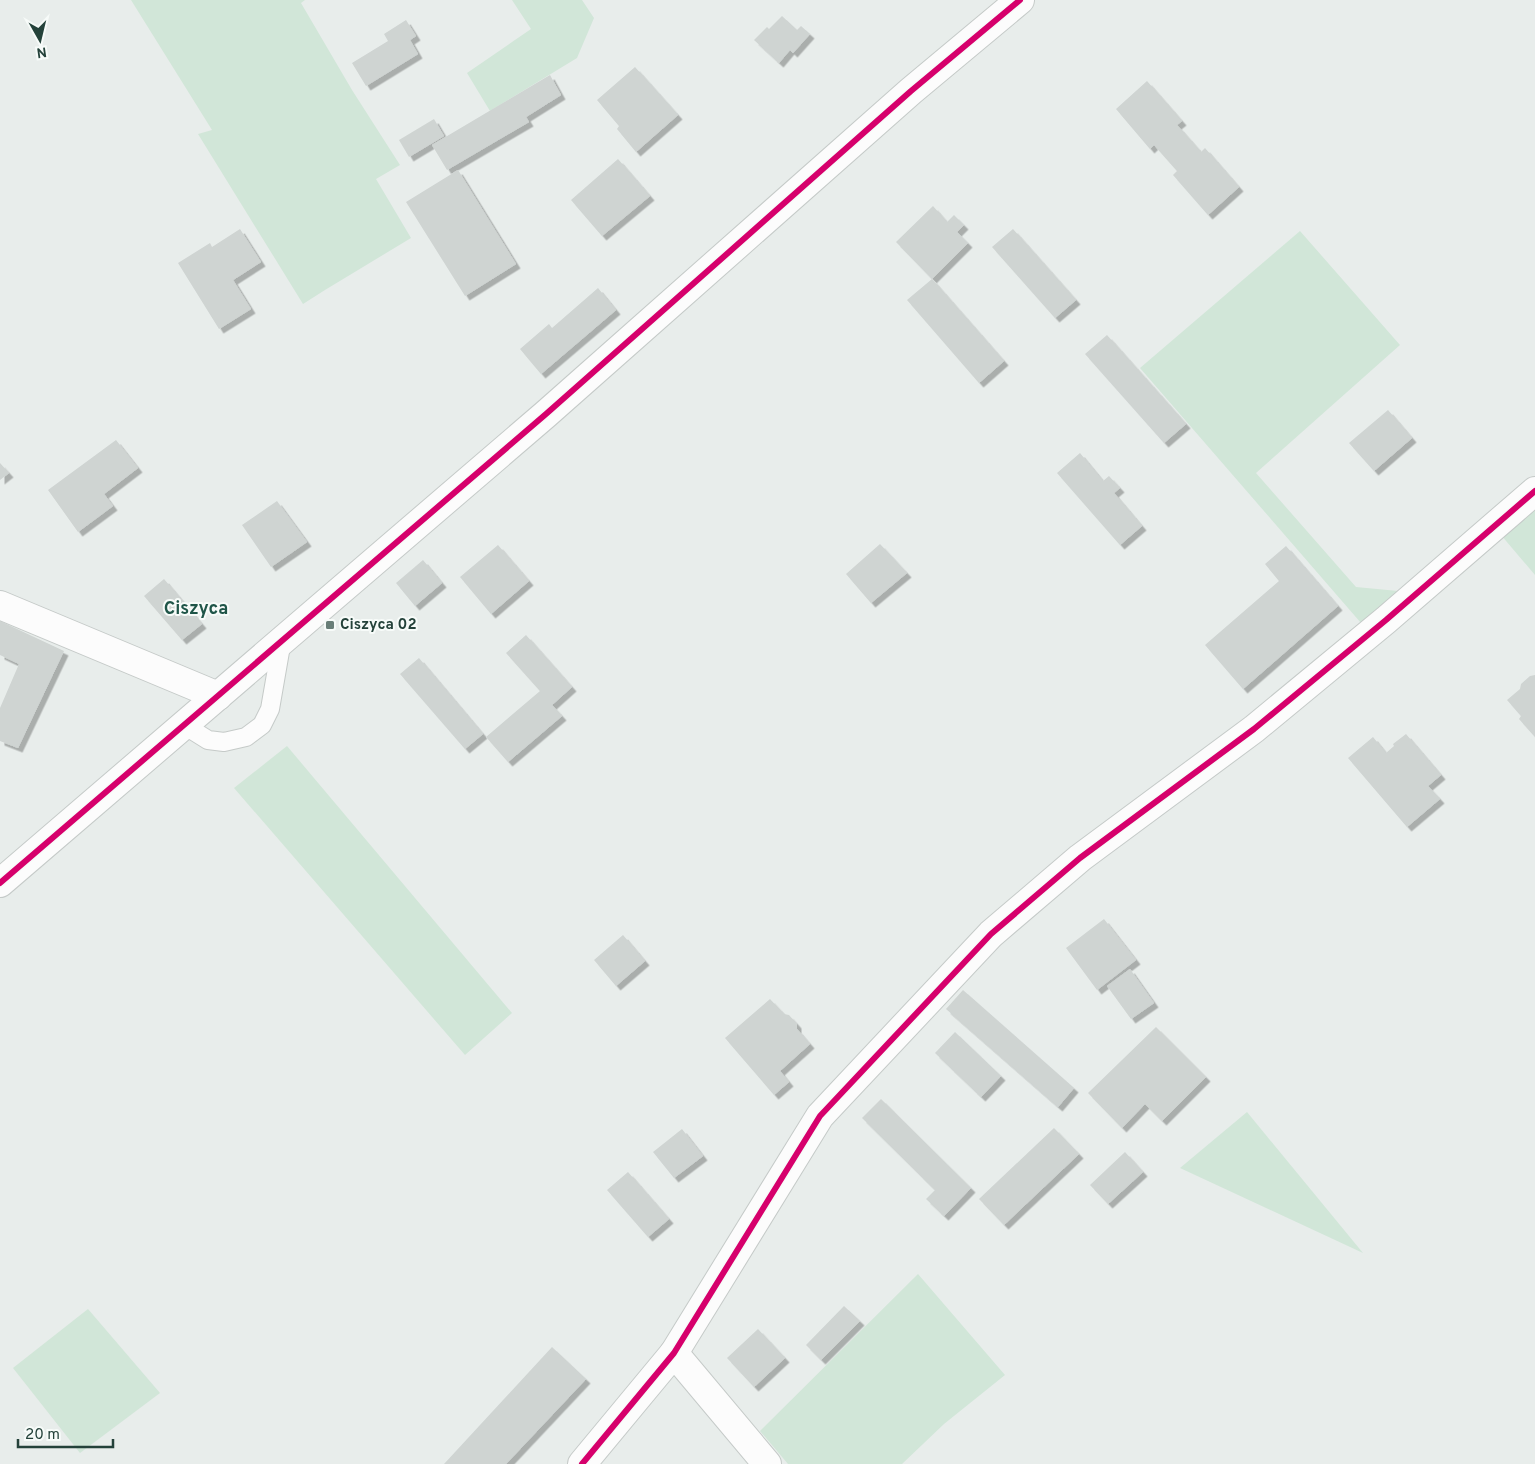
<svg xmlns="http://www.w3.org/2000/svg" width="1535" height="1464" font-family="Overpass,sans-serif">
<defs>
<filter id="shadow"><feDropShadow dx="4.5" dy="4.5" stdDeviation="0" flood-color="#0004"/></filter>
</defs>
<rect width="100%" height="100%" fill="#e8edeb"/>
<g fill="#d1e6d8">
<polygon points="131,0 305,0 301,3 352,90 400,165 376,179 411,238 325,290 303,304 198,134 212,130"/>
<polygon points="512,0 582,0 594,18 577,58 490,111 467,73 531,29"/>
<polygon points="1300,231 1400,345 1256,473 1356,587 1398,591 1361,623 1140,368"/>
<polygon points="1535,505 1535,575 1501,535"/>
<polygon points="287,746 512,1013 465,1055 234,788"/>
<polygon points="1247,1112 1363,1253 1180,1168"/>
<polygon points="918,1274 1005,1375 944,1424 902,1464 788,1464 760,1431"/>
<polygon points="88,1309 160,1393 80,1453 13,1368"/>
</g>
<g fill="#cfd4d2" filter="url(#shadow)">
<polygon points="782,16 797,30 801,26 810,34 793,53 790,50 779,63 754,40 767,27 769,29"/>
<polygon points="406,20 416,36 410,40 418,54 366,86 352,63 388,41 384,34"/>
<polygon points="635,67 678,115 636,152 617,129 619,126 597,100"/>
<polygon points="550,75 561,95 526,117 529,122 447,170 432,145"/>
<polygon points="1147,81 1182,121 1177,125 1201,152 1205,148 1239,187 1208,215 1173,175 1177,171 1154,145 1150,149 1116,109"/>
<polygon points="434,119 444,136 409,157 399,140"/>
<polygon points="618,159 650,196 602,236 571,200"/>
<polygon points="458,170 516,264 465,296 406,202"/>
<polygon points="933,206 947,222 954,215 964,225 957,232 968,243 932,279 896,242"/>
<polygon points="240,229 261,262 233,280 251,309 219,329 178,263 210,243 212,247"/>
<polygon points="1013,229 1076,300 1055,318 992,247"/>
<polygon points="932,279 1004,361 979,383 907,300"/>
<polygon points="598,288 616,310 541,374 520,349 549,324 552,328"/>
<polygon points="1107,335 1186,424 1164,443 1085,354"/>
<polygon points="1388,410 1412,438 1374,471 1349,443"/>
<polygon points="116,440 138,468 104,494 113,506 78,532 48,490"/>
<polygon points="1080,453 1103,481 1109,476 1120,488 1114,493 1142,526 1120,545 1057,473"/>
<polygon points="0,463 9,473 0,480"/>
<polygon points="277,501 307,542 271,567 242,525"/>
<polygon points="880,544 907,573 871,603 846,574"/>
<polygon points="498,545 529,581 491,614 460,577"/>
<polygon points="1286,546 1338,606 1243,689 1205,645 1279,581 1265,564"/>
<polygon points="423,560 442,583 415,606 396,583"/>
<polygon points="164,579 202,624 182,640 144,596"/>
<polygon points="0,621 64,651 18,748 0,741 0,708 19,664 0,655"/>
<polygon points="526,635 572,687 552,705 562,716 508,762 486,737 540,691 506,653"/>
<polygon points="419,658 483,734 465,749 400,674"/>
<polygon points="1535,675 1535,737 1519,719 1521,716 1507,700 1520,689 1521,684 1530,676"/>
<polygon points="1406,734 1441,775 1428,786 1440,799 1407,827 1348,758 1373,737 1386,753 1394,746 1393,744"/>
<polygon points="1104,919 1136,960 1097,990 1066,948"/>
<polygon points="623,935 645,961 616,986 594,960"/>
<polygon points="1130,969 1154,1003 1131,1019 1107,986"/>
<polygon points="963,990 1074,1088 1058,1107 946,1009"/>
<polygon points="770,999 784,1014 789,1015 797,1024 797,1029 810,1044 780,1071 789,1082 774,1095 725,1038"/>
<polygon points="1156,1027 1206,1077 1162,1121 1145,1104 1122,1128 1088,1093"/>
<polygon points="955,1032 1001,1076 981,1097 935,1053"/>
<polygon points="881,1099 971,1188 944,1216 926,1199 935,1190 862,1118"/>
<polygon points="1054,1128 1079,1154 1004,1225 979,1199"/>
<polygon points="682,1129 703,1156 674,1178 653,1152"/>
<polygon points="1125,1152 1143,1172 1108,1204 1090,1185"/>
<polygon points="628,1172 669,1219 648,1237 607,1190"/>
<polygon points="844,1306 860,1321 821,1360 806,1345"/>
<polygon points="758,1329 785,1358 754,1387 727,1358"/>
<polygon points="552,1347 586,1379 506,1464 444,1464"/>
</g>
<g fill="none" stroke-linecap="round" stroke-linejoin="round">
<defs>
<polyline id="service" points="184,725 208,740 224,742 246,737 262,725 270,709 282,640"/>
<g id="minor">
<polyline points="0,605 218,696"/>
<polyline points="674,1353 767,1464"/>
<polyline points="582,1464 674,1353 820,1116 991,934 1080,858 1254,729 1386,620 1535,491"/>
</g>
<polyline id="tertiary" points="0,883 546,414 911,91 1020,0"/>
</defs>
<use href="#service" stroke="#c5cac8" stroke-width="20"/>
<use href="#minor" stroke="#c5cac8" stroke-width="30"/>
<use href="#tertiary" stroke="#c5cac8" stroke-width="30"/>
<use href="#service" stroke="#fcfcfc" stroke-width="18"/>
<use href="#minor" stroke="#fcfcfc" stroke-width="28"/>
<use href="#tertiary" stroke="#fcfcfc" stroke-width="28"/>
<defs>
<g id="cycleway">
<polyline points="0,883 546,414 911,91 1020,0"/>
<polyline points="582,1464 674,1353 820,1116 991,934 1080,858 1254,729 1386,620 1535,491"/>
</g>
</defs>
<use href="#cycleway" stroke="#f7fbf9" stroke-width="9"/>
<use href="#cycleway" stroke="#d6006c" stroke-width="6"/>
</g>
<rect fill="#697e78" stroke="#f7fbf9" stroke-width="2" x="325" y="620" width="10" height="10" rx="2.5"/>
<g text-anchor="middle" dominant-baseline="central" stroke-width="4" stroke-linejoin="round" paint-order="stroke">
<g font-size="15" font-weight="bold" fill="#24423a" stroke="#f7fbf9" text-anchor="start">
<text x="340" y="625">Ciszyca 02</text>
</g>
<g font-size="18" font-weight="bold" fill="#1f5548" stroke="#f7fbf9">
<text x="196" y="609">Ciszyca</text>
</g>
</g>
<g transform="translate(40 40) rotate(172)" stroke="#f7fbf9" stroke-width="4" paint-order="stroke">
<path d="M0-4L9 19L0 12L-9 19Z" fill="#24423a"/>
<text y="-8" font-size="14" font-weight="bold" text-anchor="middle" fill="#24423a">N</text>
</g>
<path d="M18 1439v8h95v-8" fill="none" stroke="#24423a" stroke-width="2.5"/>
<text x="25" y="1439" font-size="15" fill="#24423a" stroke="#f7fbf9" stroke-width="4" paint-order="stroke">20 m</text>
</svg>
